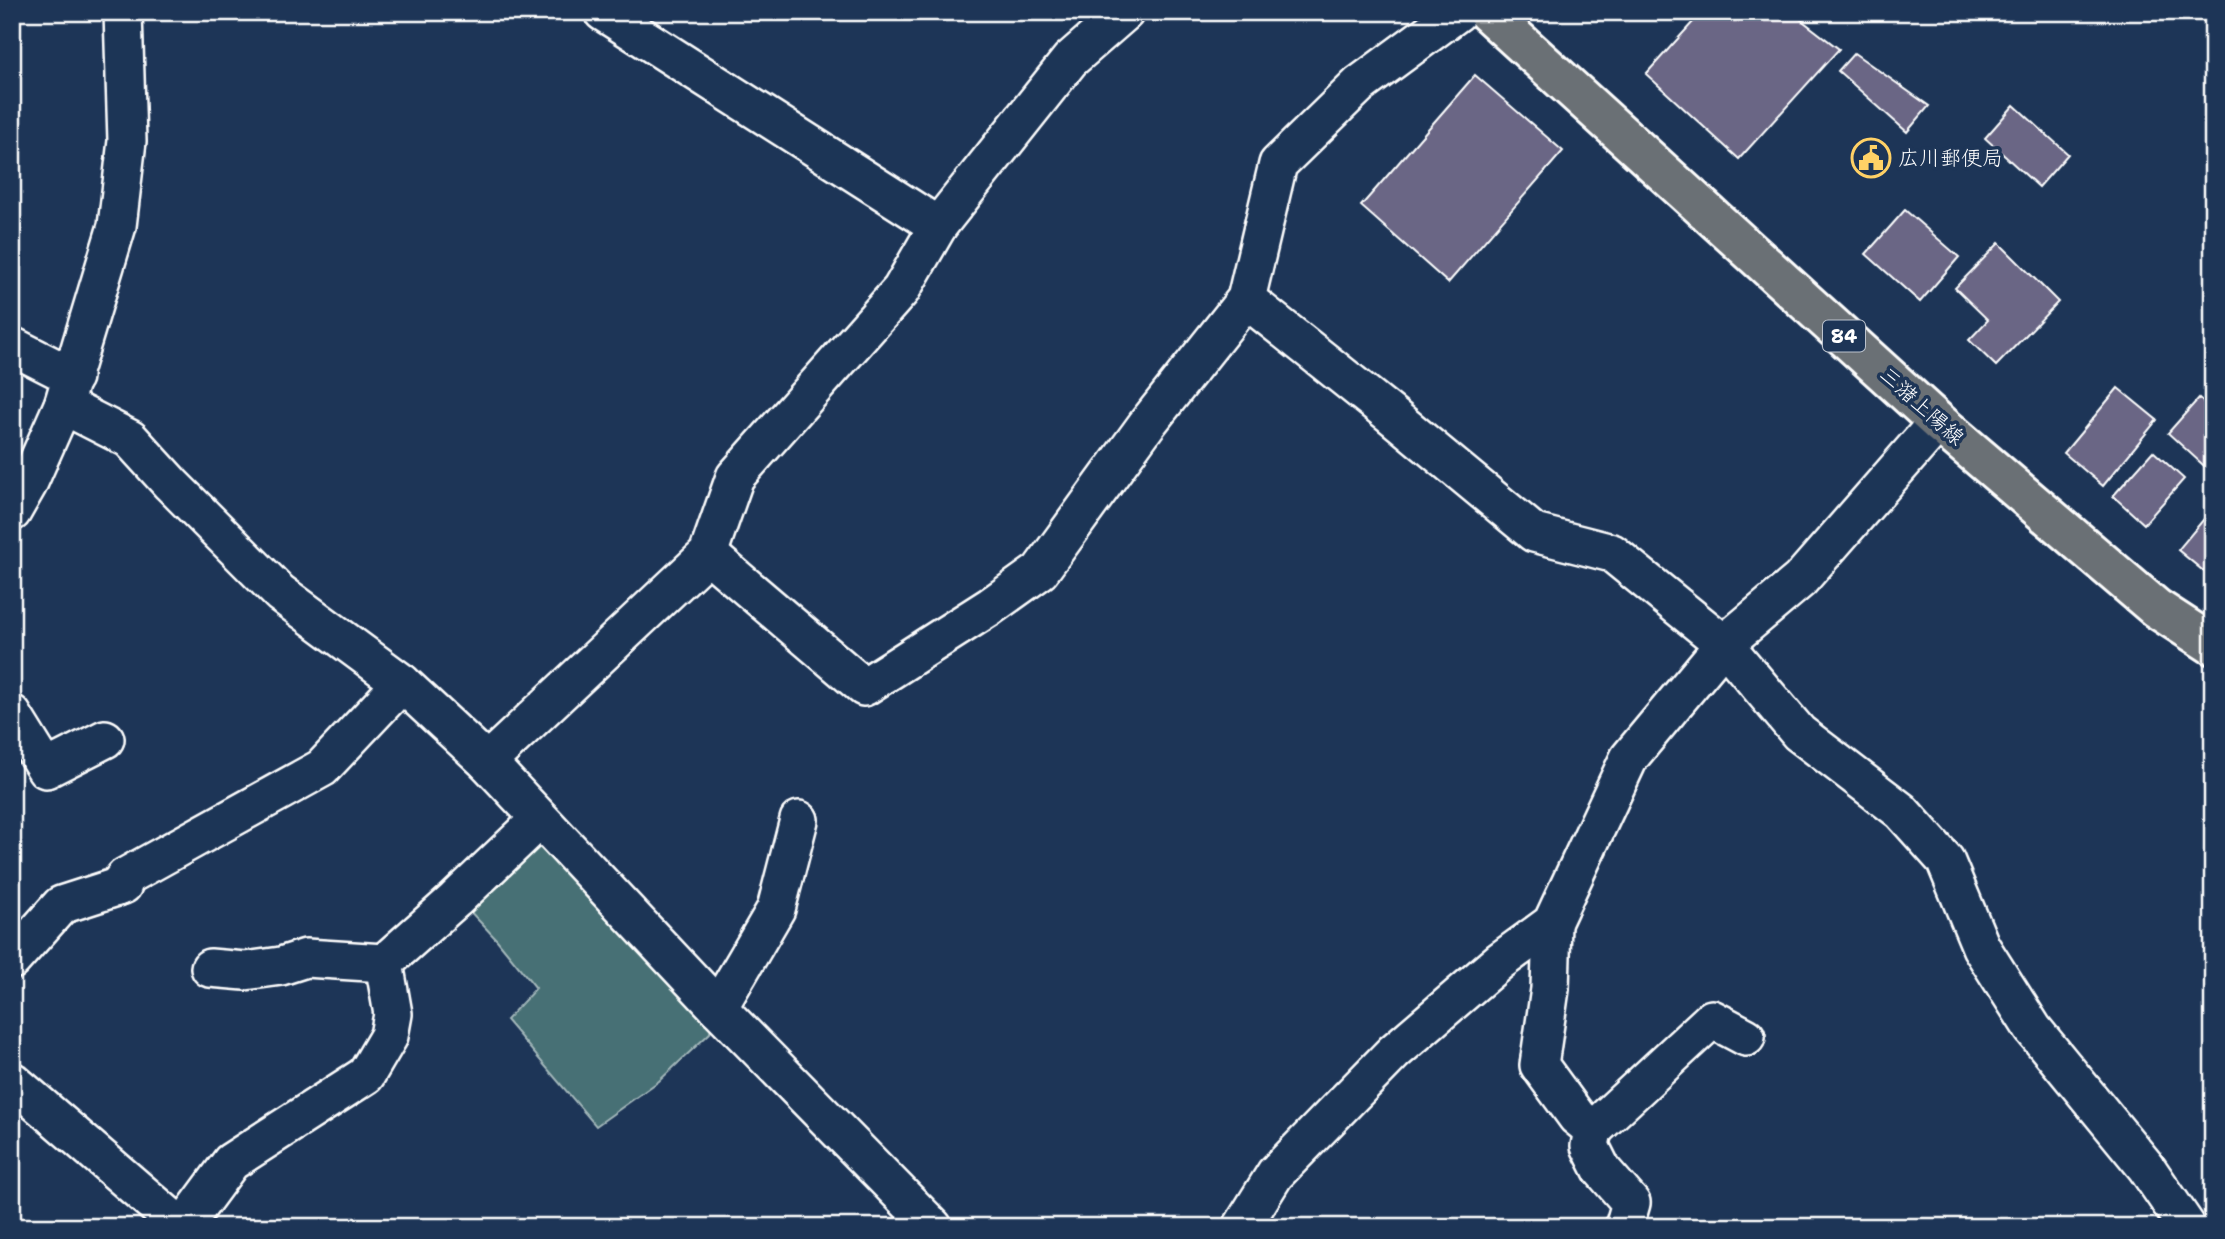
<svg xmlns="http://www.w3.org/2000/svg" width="2225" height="1239" font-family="'Shantell Sans','Klee One',sans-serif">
<rect width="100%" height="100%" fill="#1d3557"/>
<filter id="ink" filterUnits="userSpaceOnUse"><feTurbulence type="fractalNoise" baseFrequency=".0143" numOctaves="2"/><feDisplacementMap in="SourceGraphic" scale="14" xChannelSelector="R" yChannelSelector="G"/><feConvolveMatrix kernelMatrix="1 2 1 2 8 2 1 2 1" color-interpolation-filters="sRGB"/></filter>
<g filter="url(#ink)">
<polygon fill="#476f74" stroke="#a3b7ba" stroke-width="2" points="529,843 547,847 712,1021 710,1033 659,1081 596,1126 506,1020 536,988 497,940 464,905"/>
<g fill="#6a6685" stroke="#fff" stroke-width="2">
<polygon points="1702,12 1791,12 1839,49 1739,159 1646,74"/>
<polygon points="1854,53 1929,106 1907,132 1838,71"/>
<polygon points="1475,75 1563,151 1448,283 1361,206"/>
<polygon points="2014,105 2068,154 2039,187 1985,138"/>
<polygon points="1905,210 1959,257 1920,302 1866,254"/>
<polygon points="1999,243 2058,302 1996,366 1969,340 1988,320 1955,288"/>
<polygon points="2118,388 2157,420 2103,486 2064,453"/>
<polygon points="2199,398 2213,411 2213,474 2168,433"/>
<polygon points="2153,451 2184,479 2144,524 2113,496"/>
<polygon points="2213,508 2213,579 2178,550"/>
</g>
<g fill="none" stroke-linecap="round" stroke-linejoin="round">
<defs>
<g id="minor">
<polyline points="603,12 938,226"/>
<polyline points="1246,299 1389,413 1534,533 1612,553 1724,644 1799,733 1901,811 1945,860 1981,947 2033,1029 2146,1167 2187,1227"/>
<polyline points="12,346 73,377"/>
<polyline points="63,405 130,439 171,484 280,593 402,683 487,762 718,1008 933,1227"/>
<polyline points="12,512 28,484 63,405 117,226 127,141 123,12"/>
<polyline points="708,554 864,687 991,606 1040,571 1147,424 1246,299 1278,164 1359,85 1458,12"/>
<polyline points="12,714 46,769 105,739"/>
<polyline points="487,762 708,554 735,477 901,290 938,226 1070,60 1125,12"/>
<polyline points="117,887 125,877 322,768 402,683"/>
<polyline points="1552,923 1550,989 1539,1065 1577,1117 1593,1130 1712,1019 1746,1037"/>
<polyline points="12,960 61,905 123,885"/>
<polyline points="210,968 245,971 281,966 306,958 384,963"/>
<polyline points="718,1008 776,909 799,820"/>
<polyline points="12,1081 181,1227"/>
<polyline points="1593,1130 1590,1146 1602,1170 1631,1203 1624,1227"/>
<polyline points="183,1227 231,1162 366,1075 389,1036 393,1014 384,963 455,900 540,819"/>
<polyline points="1242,1227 1275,1174 1394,1052 1500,961 1552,923 1629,758 1724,644 1800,580 1938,422"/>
</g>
<polyline id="major" points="1487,12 1938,422 2156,608 2213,645"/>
</defs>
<use href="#minor" stroke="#fff" stroke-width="42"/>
<use href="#major" stroke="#fff" stroke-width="44"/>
<use href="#minor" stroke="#1d3557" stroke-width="37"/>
<use href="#major" stroke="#6b7074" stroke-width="38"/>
</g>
</g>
<defs>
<symbol id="civic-ring" viewBox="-11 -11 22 22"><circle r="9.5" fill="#1d3557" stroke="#ffd166" stroke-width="1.5"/><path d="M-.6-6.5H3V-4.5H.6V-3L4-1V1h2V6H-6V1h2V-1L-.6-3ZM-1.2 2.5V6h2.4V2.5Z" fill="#ffd166"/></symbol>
</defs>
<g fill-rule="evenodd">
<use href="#civic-ring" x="1849" y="136" width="44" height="44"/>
</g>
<g text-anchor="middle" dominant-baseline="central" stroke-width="7" stroke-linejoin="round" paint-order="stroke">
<rect fill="#1d3557" stroke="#bbc2cd" stroke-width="2" x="1823" y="320.5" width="42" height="31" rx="5"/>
<g font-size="19" font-weight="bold" fill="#fff">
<text x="1844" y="336">84</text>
</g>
<g font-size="21" fill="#fff" stroke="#1d3557" text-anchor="start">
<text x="1898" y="158">広川郵便局</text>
</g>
<g font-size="21" fill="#fff" stroke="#1d3557">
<text transform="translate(1922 406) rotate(42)">三潴上陽線</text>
</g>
</g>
<rect width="2225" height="1239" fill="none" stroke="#1d3557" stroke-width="42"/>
<rect x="21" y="21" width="2183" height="1197" fill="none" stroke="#fff" stroke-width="2.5" filter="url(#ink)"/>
</svg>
